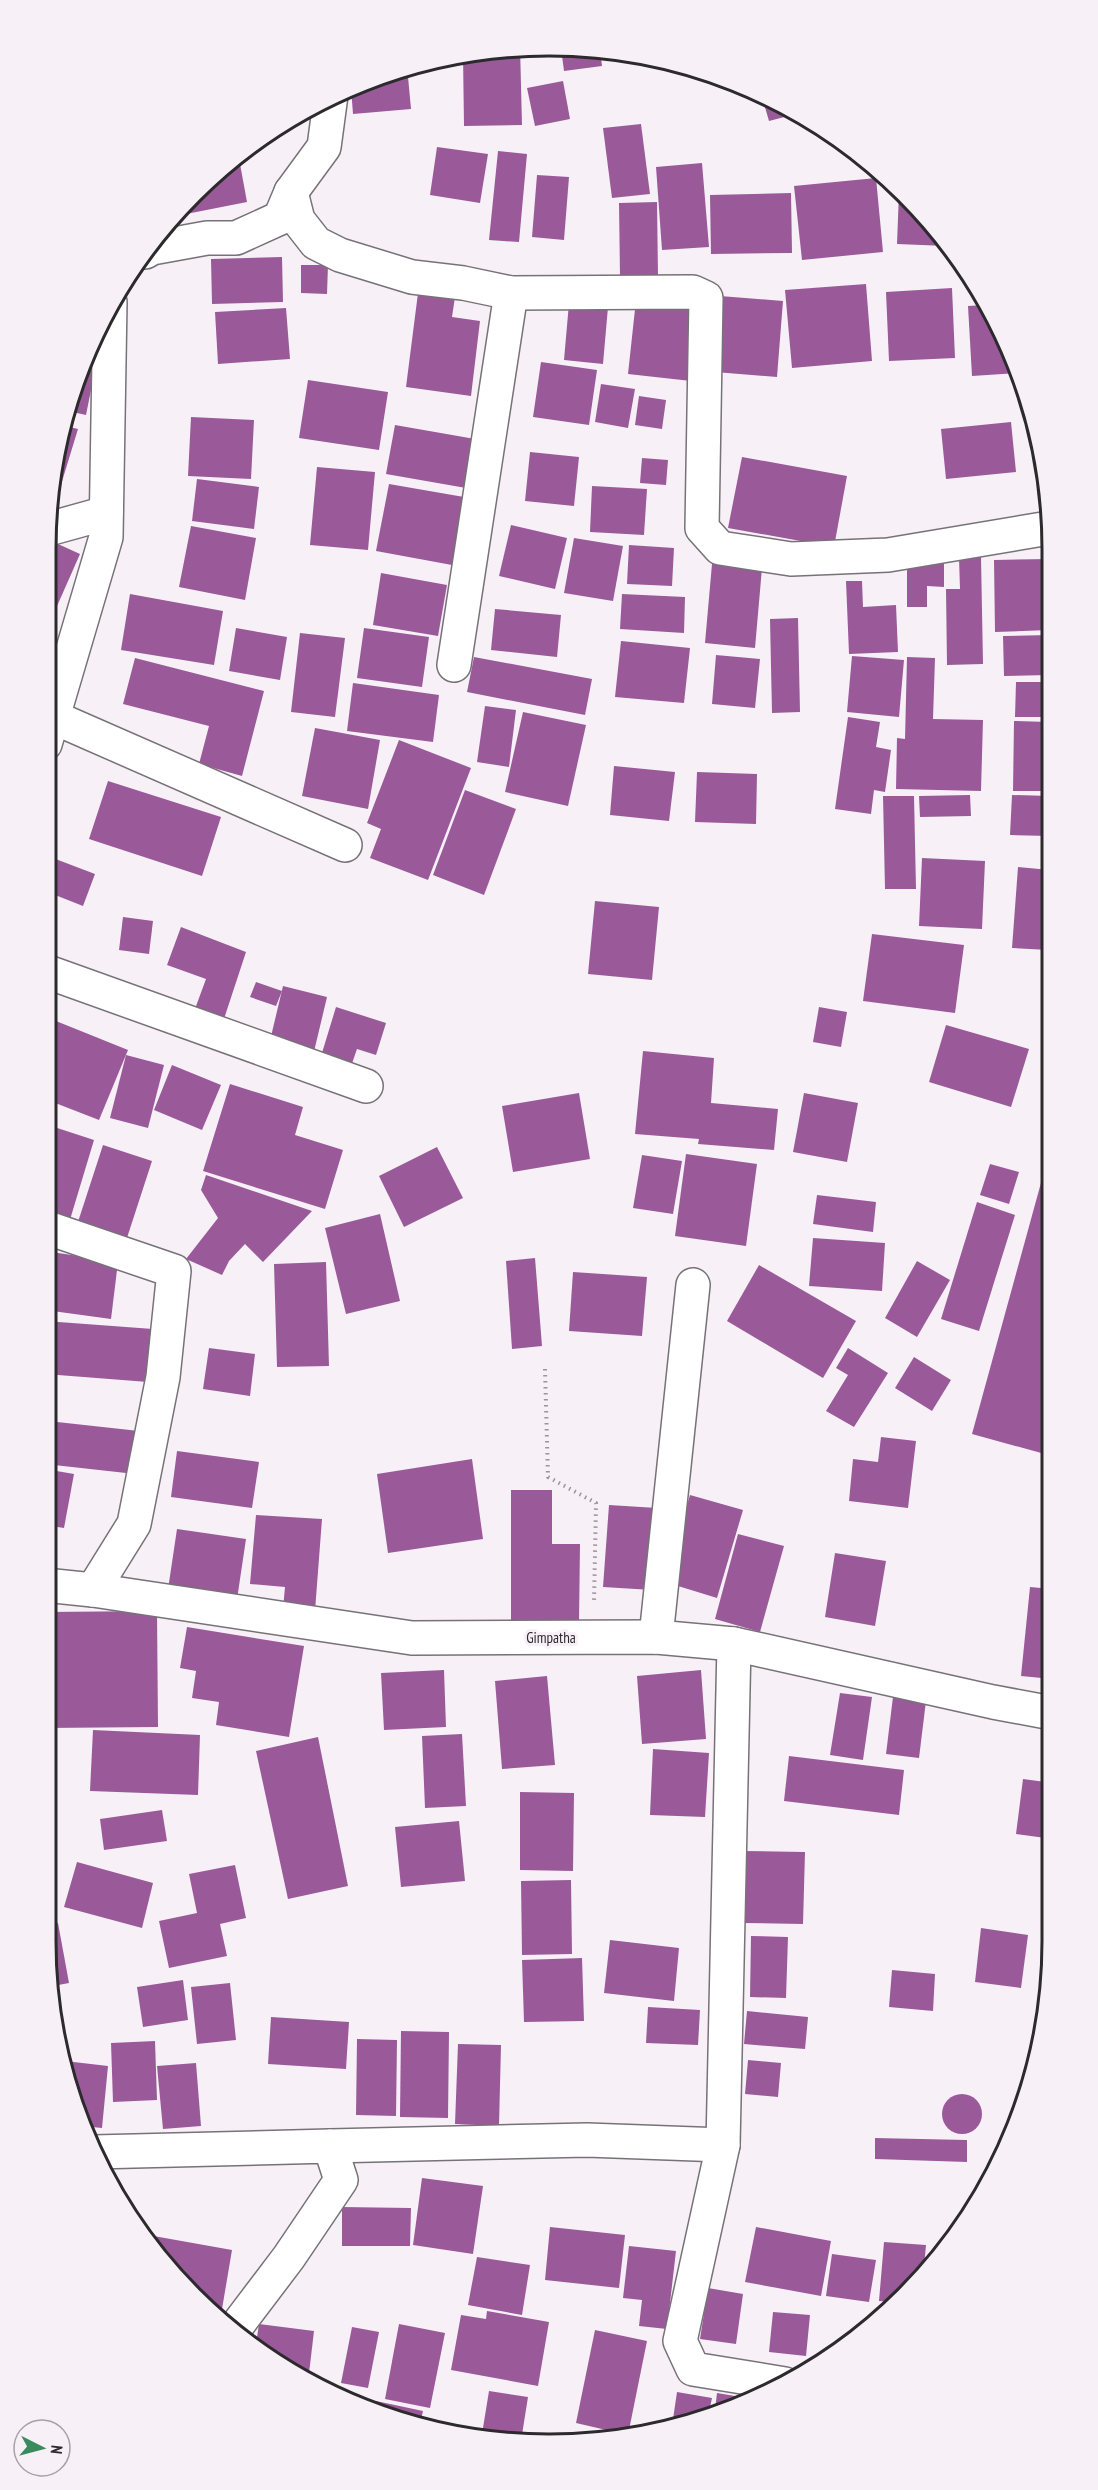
<svg xmlns="http://www.w3.org/2000/svg" width="1098" height="2490" font-family="'PT Sans Narrow',sans-serif">
<rect width="100%" height="100%" fill="#f7f1f7"/>
<g fill="#9a5a9a">
<polygon points="520,46 522,125 464,126 463,55"/>
<polygon points="561,48 600,49 602,66 564,71"/>
<polygon points="407,66 411,109 353,114 351,88"/>
<polygon points="689,67 711,72 712,72 692,78"/>
<polygon points="563,81 570,119 535,126 527,88"/>
<polygon points="762,97 796,114 769,121"/>
<polygon points="641,124 650,194 612,198 603,128"/>
<polygon points="437,147 488,154 480,203 430,195"/>
<polygon points="498,151 527,154 519,242 489,240"/>
<polygon points="238,153 247,202 176,216 175,212"/>
<polygon points="702,163 709,247 662,250 656,167"/>
<polygon points="537,175 569,177 564,240 532,237"/>
<polygon points="876,178 883,252 802,260 794,186"/>
<polygon points="899,192 928,217 946,246 897,244"/>
<polygon points="791,193 792,253 711,254 710,195"/>
<polygon points="657,202 658,275 620,276 619,203"/>
<polygon points="282,257 283,302 212,304 211,259"/>
<polygon points="301,265 328,265 327,294 301,293"/>
<polygon points="866,284 872,361 792,368 785,290"/>
<polygon points="952,288 955,358 889,361 886,292"/>
<polygon points="418,293 455,297 452,317 480,321 471,396 406,387"/>
<polygon points="720,296 783,301 777,377 715,372"/>
<polygon points="636,300 700,307 691,381 628,374"/>
<polygon points="569,303 608,307 603,364 564,360"/>
<polygon points="983,305 1014,356 1019,373 972,376 968,306"/>
<polygon points="286,308 290,359 218,364 215,312"/>
<polygon points="83,362 96,365 86,415 68,411 72,387"/>
<polygon points="541,362 597,370 589,425 533,417"/>
<polygon points="308,380 388,392 379,450 299,438"/>
<polygon points="601,384 635,389 628,428 595,422"/>
<polygon points="639,396 666,400 662,429 635,425"/>
<polygon points="191,417 254,420 251,479 188,476"/>
<polygon points="1011,422 1016,472 946,479 941,429"/>
<polygon points="395,425 475,439 466,488 386,474"/>
<polygon points="65,426 78,429 60,488 55,486"/>
<polygon points="530,452 579,457 574,506 525,501"/>
<polygon points="742,457 847,476 834,547 728,528"/>
<polygon points="642,458 668,460 666,485 640,483"/>
<polygon points="317,467 375,472 368,550 310,545"/>
<polygon points="197,479 259,487 254,529 192,521"/>
<polygon points="389,484 464,497 452,565 376,551"/>
<polygon points="592,486 647,489 644,535 590,532"/>
<polygon points="511,525 567,538 555,589 499,576"/>
<polygon points="191,526 256,538 245,600 179,587"/>
<polygon points="574,538 623,546 613,601 564,593"/>
<polygon points="47,539 80,554 50,622 45,619"/>
<polygon points="629,545 674,548 672,586 627,584"/>
<polygon points="981,557 983,664 947,665 946,589 960,589 959,558"/>
<polygon points="907,559 944,559 944,587 927,586 927,607 907,607"/>
<polygon points="1049,559 1049,630 995,632 994,560"/>
<polygon points="712,564 762,568 755,648 705,643"/>
<polygon points="381,573 447,585 438,636 373,625"/>
<polygon points="846,581 862,581 863,607 896,605 898,652 849,654"/>
<polygon points="130,594 223,611 214,665 121,650"/>
<polygon points="622,594 685,597 684,633 620,629"/>
<polygon points="495,609 561,615 557,657 491,650"/>
<polygon points="798,618 800,712 772,713 770,619"/>
<polygon points="45,624 51,625 46,646 45,646"/>
<polygon points="236,628 287,637 280,680 229,671"/>
<polygon points="364,628 429,637 422,687 357,678"/>
<polygon points="300,633 345,638 335,717 291,712"/>
<polygon points="1049,635 1049,675 1004,676 1003,636"/>
<polygon points="621,641 690,648 684,703 615,697"/>
<polygon points="716,655 760,659 755,708 712,704"/>
<polygon points="852,656 904,660 899,717 847,712"/>
<polygon points="474,657 592,679 585,715 467,692"/>
<polygon points="907,657 935,658 933,719 983,720 981,791 896,789 897,738 905,739"/>
<polygon points="135,658 264,691 242,776 199,764 209,726 123,704"/>
<polygon points="1016,682 1049,682 1049,717 1015,717"/>
<polygon points="353,683 439,695 433,742 347,731"/>
<polygon points="485,706 516,710 509,767 477,762"/>
<polygon points="523,712 586,725 568,806 505,792"/>
<polygon points="848,717 880,722 876,747 891,750 885,792 874,790 871,814 835,809"/>
<polygon points="1014,721 1049,722 1050,791 1013,791"/>
<polygon points="315,728 380,740 368,809 302,796"/>
<polygon points="399,740 471,768 428,880 370,858 381,829 367,823"/>
<polygon points="614,766 675,772 669,821 610,815"/>
<polygon points="697,772 757,774 756,824 695,822"/>
<polygon points="108,781 221,817 202,876 89,839"/>
<polygon points="465,790 516,809 484,895 433,875"/>
<polygon points="970,795 971,816 920,817 919,796"/>
<polygon points="1012,795 1050,796 1050,836 1010,835"/>
<polygon points="883,796 914,796 916,889 885,889"/>
<polygon points="45,855 95,874 83,906 45,891"/>
<polygon points="922,858 985,861 982,929 919,926"/>
<polygon points="1018,867 1050,870 1048,950 1012,948"/>
<polygon points="595,901 659,907 652,980 588,974"/>
<polygon points="123,917 153,921 149,954 119,950"/>
<polygon points="181,927 246,952 221,1028 192,1017 206,979 167,965"/>
<polygon points="872,934 964,945 955,1013 863,1001"/>
<polygon points="256,982 282,991 276,1006 250,997"/>
<polygon points="283,986 327,997 312,1060 268,1049"/>
<polygon points="336,1007 386,1023 376,1055 357,1049 348,1075 318,1066"/>
<polygon points="819,1007 847,1012 841,1047 813,1042"/>
<polygon points="56,1021 128,1050 99,1120 45,1099 45,1050"/>
<polygon points="946,1025 1029,1049 1011,1107 929,1082"/>
<polygon points="643,1051 714,1058 711,1103 778,1109 774,1150 698,1144 699,1139 635,1134"/>
<polygon points="126,1055 164,1065 148,1128 110,1118"/>
<polygon points="172,1065 221,1085 202,1130 154,1110"/>
<polygon points="230,1084 303,1107 295,1135 343,1150 325,1209 203,1171"/>
<polygon points="579,1093 590,1159 513,1172 502,1106"/>
<polygon points="804,1093 858,1103 847,1162 793,1152"/>
<polygon points="45,1124 94,1140 69,1223 45,1216"/>
<polygon points="103,1145 152,1161 125,1244 76,1228"/>
<polygon points="437,1147 463,1198 404,1227 379,1176"/>
<polygon points="1050,1150 1051,1150 1052,1456 972,1434"/>
<polygon points="686,1154 757,1164 746,1246 675,1236"/>
<polygon points="642,1155 682,1161 673,1214 633,1208"/>
<polygon points="990,1164 1019,1172 1009,1204 980,1195"/>
<polygon points="206,1175 312,1211 263,1262 245,1244 229,1261 222,1275 186,1259 218,1218 201,1190"/>
<polygon points="817,1195 876,1202 873,1232 813,1224"/>
<polygon points="977,1202 1015,1215 979,1331 941,1319"/>
<polygon points="380,1214 400,1301 346,1314 325,1228"/>
<polygon points="813,1238 885,1243 882,1291 809,1286"/>
<polygon points="45,1251 118,1262 111,1319 45,1310"/>
<polygon points="535,1258 542,1346 512,1349 506,1261"/>
<polygon points="917,1261 950,1280 917,1337 885,1318"/>
<polygon points="326,1262 329,1366 277,1367 274,1264"/>
<polygon points="759,1265 856,1321 823,1378 727,1321"/>
<polygon points="573,1272 647,1277 642,1336 569,1331"/>
<polygon points="45,1321 153,1329 148,1382 45,1374"/>
<polygon points="209,1348 255,1354 250,1396 203,1389"/>
<polygon points="848,1348 888,1373 854,1427 826,1411 848,1375 836,1368"/>
<polygon points="914,1357 951,1380 932,1411 895,1388"/>
<polygon points="48,1421 139,1431 135,1474 45,1464"/>
<polygon points="881,1437 916,1441 908,1508 849,1501 853,1459 878,1462"/>
<polygon points="177,1451 259,1462 252,1508 171,1497"/>
<polygon points="472,1459 483,1539 388,1553 377,1474"/>
<polygon points="45,1469 74,1474 64,1528 45,1525"/>
<polygon points="511,1490 552,1490 552,1544 580,1544 579,1623 511,1623"/>
<polygon points="690,1495 743,1510 717,1598 665,1582"/>
<polygon points="609,1505 657,1508 652,1590 603,1587"/>
<polygon points="256,1515 322,1519 315,1611 283,1609 285,1587 250,1584"/>
<polygon points="177,1529 246,1539 236,1606 167,1596"/>
<polygon points="738,1534 784,1546 760,1632 715,1619"/>
<polygon points="835,1553 886,1561 875,1626 825,1617"/>
<polygon points="1030,1587 1052,1589 1052,1679 1021,1676"/>
<polygon points="157,1611 158,1727 45,1728 45,1612"/>
<polygon points="187,1627 304,1646 289,1737 216,1725 219,1702 192,1698 196,1671 180,1668"/>
<polygon points="444,1670 446,1727 384,1730 381,1673"/>
<polygon points="701,1670 706,1739 642,1744 637,1676"/>
<polygon points="547,1676 555,1765 502,1769 495,1681"/>
<polygon points="840,1693 872,1697 863,1760 830,1755"/>
<polygon points="893,1697 926,1701 919,1758 886,1754"/>
<polygon points="93,1730 200,1735 198,1795 90,1791"/>
<polygon points="462,1734 466,1806 425,1808 422,1736"/>
<polygon points="318,1737 348,1886 288,1899 256,1751"/>
<polygon points="653,1749 709,1753 705,1817 650,1815"/>
<polygon points="789,1756 904,1770 899,1815 784,1801"/>
<polygon points="1023,1779 1053,1783 1053,1839 1016,1834"/>
<polygon points="520,1792 574,1793 573,1871 520,1870"/>
<polygon points="162,1810 167,1841 104,1850 100,1819"/>
<polygon points="459,1821 465,1881 401,1887 395,1827"/>
<polygon points="743,1851 805,1852 803,1924 742,1923"/>
<polygon points="77,1862 153,1883 142,1928 64,1907"/>
<polygon points="235,1865 246,1918 220,1924 227,1956 169,1968 159,1921 197,1913 189,1874"/>
<polygon points="571,1880 572,1954 522,1955 521,1881"/>
<polygon points="58,1923 69,1983 53,1986 45,1941 45,1925"/>
<polygon points="981,1928 1028,1935 1021,1988 975,1982"/>
<polygon points="751,1936 788,1937 786,1998 750,1997"/>
<polygon points="610,1940 679,1948 674,2001 604,1993"/>
<polygon points="582,1958 584,2021 524,2022 522,1960"/>
<polygon points="892,1970 935,1974 933,2011 889,2007"/>
<polygon points="183,1980 188,2020 143,2027 137,1987"/>
<polygon points="230,1983 236,2040 197,2044 191,1987"/>
<polygon points="648,2007 700,2010 698,2045 646,2043"/>
<polygon points="747,2011 808,2017 805,2049 744,2044"/>
<polygon points="271,2017 349,2022 346,2069 268,2064"/>
<polygon points="401,2031 449,2032 448,2118 400,2117"/>
<polygon points="357,2039 397,2040 396,2116 356,2115"/>
<polygon points="155,2041 157,2100 113,2102 111,2043"/>
<polygon points="458,2044 501,2045 499,2126 455,2124"/>
<polygon points="748,2060 781,2063 778,2097 745,2094"/>
<polygon points="65,2061 108,2066 102,2128 82,2126 72,2103"/>
<polygon points="196,2063 201,2126 163,2129 157,2066"/>
<circle cx="962" cy="2114" r="20"/>
<polygon points="875,2138 967,2140 967,2162 875,2159"/>
<polygon points="422,2178 483,2186 473,2254 413,2245"/>
<polygon points="342,2207 411,2208 410,2246 342,2246"/>
<polygon points="550,2227 625,2235 619,2288 545,2280"/>
<polygon points="756,2227 831,2241 821,2296 745,2282"/>
<polygon points="148,2235 232,2250 221,2315 170,2273 147,2241"/>
<polygon points="884,2242 926,2245 923,2277 892,2302 879,2301"/>
<polygon points="629,2246 676,2251 667,2329 639,2326 642,2300 623,2298"/>
<polygon points="832,2254 876,2260 869,2302 826,2296"/>
<polygon points="477,2257 530,2265 522,2315 468,2305"/>
<polygon points="708,2288 743,2294 736,2344 700,2339"/>
<polygon points="487,2311 549,2322 538,2386 451,2370 461,2315 486,2319"/>
<polygon points="773,2312 810,2315 806,2356 769,2352"/>
<polygon points="259,2324 314,2331 308,2382 297,2377 256,2344"/>
<polygon points="399,2324 445,2333 430,2408 385,2399"/>
<polygon points="352,2327 379,2332 368,2388 341,2383"/>
<polygon points="595,2330 647,2341 628,2435 576,2423"/>
<polygon points="489,2391 528,2397 521,2441 482,2434"/>
<polygon points="677,2392 712,2398 709,2412 672,2426"/>
<polygon points="717,2393 747,2398 715,2410"/>
<polygon points="376,2401 423,2411 420,2424 374,2407"/>
<polygon points="436,2426 491,2438 491,2439 451,2435 435,2429"/>
</g>
<g fill="none" stroke-linecap="round" stroke-linejoin="round">
<defs>
<g id="minor">
<polyline points="291,192 298,220 316,243 340,255 412,277 463,283 511,293 693,292 706,298 702,528 720,548 791,559 888,555 1049,528"/>
<polyline points="145,252 152,248 207,238 236,238 280,218 291,192 324,147 331,95"/>
<polyline points="49,527 52,528 106,513"/>
<polyline points="454,665 511,293"/>
<polyline points="53,717 345,845"/>
<polyline points="45,744 106,537 110,302"/>
<polyline points="45,971 366,1086"/>
<polyline points="45,1227 174,1271 163,1377 134,1524 93,1590"/>
<polyline points="45,1585 93,1590 412,1638 656,1637 734,1644 993,1702 1052,1713"/>
<polyline points="656,1637 693,1285"/>
<polyline points="734,1644 723,2145 680,2341 693,2369 785,2384"/>
<polyline points="330,2146 587,2140 723,2145"/>
<polyline points="94,2152 330,2146 341,2180 289,2257 236,2327"/>
</g>
</defs>
<use href="#minor" stroke="#777277" stroke-width="36"/>
<polyline stroke="#999599" stroke-width="4" stroke-dasharray="1.5 4.5" stroke-linecap="butt" points="545,1369 548,1477 596,1503 594,1601"/>
<use href="#minor" stroke="#fff" stroke-width="33"/>
</g>
<g text-anchor="middle" dominant-baseline="central" stroke-width="6" stroke-linejoin="round" paint-order="stroke">
<g font-size="15" fill="#2c2a2c" stroke="#f7f1f7">
<text x="551" y="1637">Gimpatha</text>
</g>
</g>
<path d="M0 0H1098V2490H0ZM549 56H549A493 493 0 0 1 1042 549V1941A493 493 0 0 1 549 2434H549A493 493 0 0 1 56 1941V549A493 493 0 0 1 549 56Z" fill="#f7f1f7" fill-rule="evenodd"/>
<path fill="none" stroke="#2c2a2c" stroke-width="3" d="M549 56H549A493 493 0 0 1 1042 549V1941A493 493 0 0 1 549 2434H549A493 493 0 0 1 56 1941V549A493 493 0 0 1 549 56Z"/>
<g transform="translate(42 2448) rotate(96)"><circle r="28" fill="#f7f1f7" stroke="#a6a1a6" stroke-width="1.5"/>
<path d="M0-4.5L10 22L0 15L-10 22Z" fill="#3a8b5c"/>
<text y="-9" font-size="16" font-weight="bold" text-anchor="middle" fill="#2c2a2c">N</text>
</g>
</svg>
